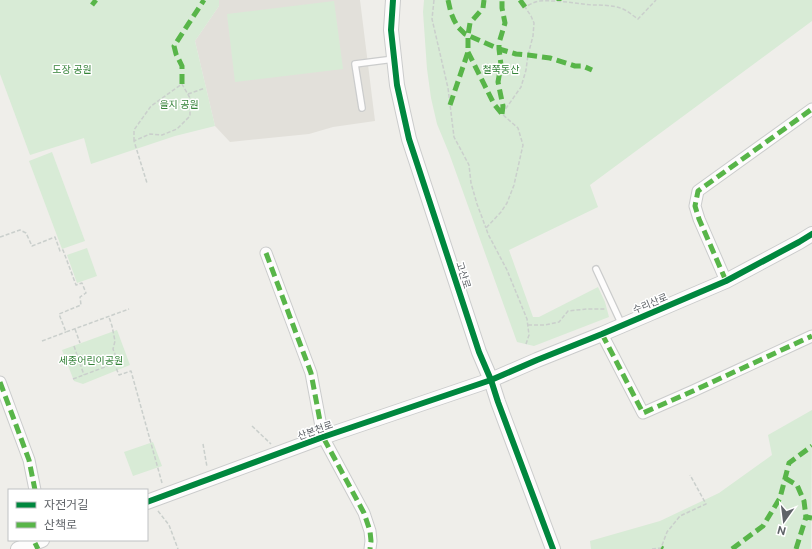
<svg xmlns="http://www.w3.org/2000/svg" width="812" height="549" font-family="'Public Sans','Noto Sans KR',sans-serif">
<rect width="100%" height="100%" fill="#efeeea"/>
<polygon fill="#e2e0da" points="219,0 360,0 375,121 333,127 309,134 230,142 215,126 195,41 219,6"/>
<g fill="#d8ebd6">
<polygon points="0,0 219,0 219,6 195,41 215,126 175,136 91,164 84,138 30,155 0,74"/>
<polygon points="424,0 812,0 812,21 590,185 598,207 509,250 528,303 533,317 539,317 598,287 605,302 609,317 534,346 517,342 449,153 437,124 431,98 427,69 423,12"/>
<polygon points="334,1 343,69 235,82 227,14"/>
<polygon points="52,152 85,241 62,249 29,161"/>
<polygon points="87,248 97,276 77,283 67,255"/>
<polygon points="117,330 130,365 83,384 74,381 62,350"/>
<polygon points="812,410 811,549 591,549 590,541 660,521 719,493 772,455 768,435"/>
<polygon points="153,442 162,466 133,476 124,452"/>
</g>
<g fill="none" stroke-linecap="round" stroke-linejoin="round">
<defs>
<g id="service">
<polyline points="362,108 355,64 394,59"/>
<polyline points="596,269 622,325"/>
</g>
<g id="minor">
<polyline points="266,253 311,373 323,437 364,513 370,531 371,541 370,549"/>
<polyline points="726,281 699,219 695,206 698,191 812,109"/>
<polyline points="602,334 643,413 693,391 812,336"/>
<polyline points="0,382 29,460 35,490"/>
</g>
<g id="tertiary">
<polyline points="393,0 391,30 397,85 409,139 479,352 491,380 498,402 553,549"/>
<polyline points="147,502 323,437 491,380 537,360 602,334 726,281 799,242 812,234"/>
<polyline points="18,549 42,540"/>
</g>
</defs>
<use href="#service" stroke="#cbcccc" stroke-width="8"/>
<use href="#minor" stroke="#cbcccc" stroke-width="13"/>
<use href="#tertiary" stroke="#cbcccc" stroke-width="16"/>
<g stroke="#cacfcc" stroke-width="1.5" stroke-dasharray="4 2" stroke-linecap="butt">
<polyline points="434,0 432,19 448,88 454,137 469,165 471,183 477,204 486,228"/>
<polyline points="188,94 205,88"/>
<polyline points="134,141 134,130 151,106 182,84 190,98 190,116 177,129 162,135 150,134 134,141 147,183"/>
<polyline points="0,237 20,230 26,233 32,246 55,237 60,251 63,250 76,285 82,283 86,293 80,297 81,305 59,314 66,332 129,309"/>
<polyline points="528,325 545,325 559,322 568,311 587,309 606,309"/>
<polyline points="75,329 80,343"/>
<polyline points="42,341 66,332"/>
<path d="M526 344 529 335 527 319 507 270 488 234 486 228 501 212 507 203 514 185 523 145 518 128 502 114 521 87 526 70 528 55 533 36 534 23 531 16 525 7C529 5 534 2 539 1 557 0 574 3 592 5 602 5 613 5 623 9 628 11 633 16 638 19L656 0"/>
<polyline points="74,346 84,375"/>
<polyline points="114,363 119,375 131,371 162,483"/>
<polyline points="73,379 118,362 113,349 115,341 112,326 109,317"/>
<polyline points="252,426 271,444"/>
<polyline points="203,444 207,467"/>
<polyline points="158,511 169,525 178,549"/>
<polyline points="652,549 661,548 667,532 680,516 706,504 690,475"/>
</g>
<use href="#service" stroke="#fdfcfc" stroke-width="5.5"/>
<use href="#minor" stroke="#fdfcfc" stroke-width="11"/>
<use href="#tertiary" stroke="#fdfcfc" stroke-width="14"/>
<g stroke="#58b549" stroke-width="5" stroke-dasharray="10 5" stroke-linecap="butt">
<polyline points="448,0 451,13 454,20 458,27 465,34 499,49 516,54 528,55 550,58 575,66 583,66 592,70"/>
<polyline points="520,0 525,7"/>
<polyline points="559,0 559,1"/>
<polyline points="92,5 96,0"/>
<polyline points="468,52 494,104 502,114"/>
<polyline points="182,84 182,66 176,54 174,46 204,0"/>
<polyline points="450,105 468,52 468,35 470,23 483,8 484,0"/>
<polyline points="502,114 503,106 498,82 501,65 499,49 499,43 505,23 502,8 502,0"/>
<polyline points="266,253 311,373 323,437 364,513 370,531 371,541 370,549"/>
<polyline points="726,281 699,219 695,206 698,191 812,109"/>
<polyline points="602,334 643,413 693,391 812,336"/>
<polyline points="0,382 29,460 35,490"/>
<polyline points="785,478 797,485 804,501 806,517"/>
<polyline points="35,543 38,549"/>
<polyline points="661,548 663,549"/>
<polyline points="732,549 763,526 780,498 789,463 812,446"/>
<polyline points="796,549 806,517 812,518"/>
</g>
<defs>
<g id="cycleway">
<polyline points="393,0 391,30 397,85 409,139 479,352 491,380 498,402 553,549"/>
<polyline points="147,502 323,437 491,380 537,360 602,334 726,281 799,242 812,234"/>
</g>
</defs>
<use href="#cycleway" stroke="#fff" stroke-width="8"/>
<use href="#cycleway" stroke="#00873e" stroke-width="6"/>
</g>
<g text-anchor="middle" dominant-baseline="central" stroke-width="3" stroke-linejoin="round" paint-order="stroke">
<g font-size="10" fill="#348238" stroke="#fff">
<text x="72" y="69">도장 공원</text>
<text x="501" y="69">철쭉동산</text>
<text x="179" y="104">을지 공원</text>
<text x="91" y="360">세종어린이공원</text>
</g>
<g font-size="10" fill="#5f6368" stroke="#fff">
<text transform="translate(464 275) rotate(72)">고산로</text>
<text transform="translate(650 303) rotate(-23)">수리산로</text>
<text transform="translate(315 430) rotate(-20)">산본천로</text>
</g>
</g>
<rect x="8" y="489" width="140" height="52" fill="#ffffff" stroke="#bfc1c3"/>
<rect x="16" y="502" width="20" height="6" fill="#00873e" stroke="#bfc1c3"/>
<text x="44" y="509" font-size="12" fill="#5f6368">자전거길</text>
<rect x="16" y="522" width="20" height="6" fill="#58b549" stroke="#bfc1c3"/>
<text x="44" y="529" font-size="12" fill="#5f6368">산책로</text>
<g transform="translate(784 521) rotate(194)" stroke="#ffffff" stroke-width="3" paint-order="stroke">
<path d="M0-3L7 15L0 10L-7 15Z" fill="#5f6368"/>
<text y="-6" font-size="11" font-weight="bold" text-anchor="middle" fill="#5f6368">N</text>
</g>
</svg>
